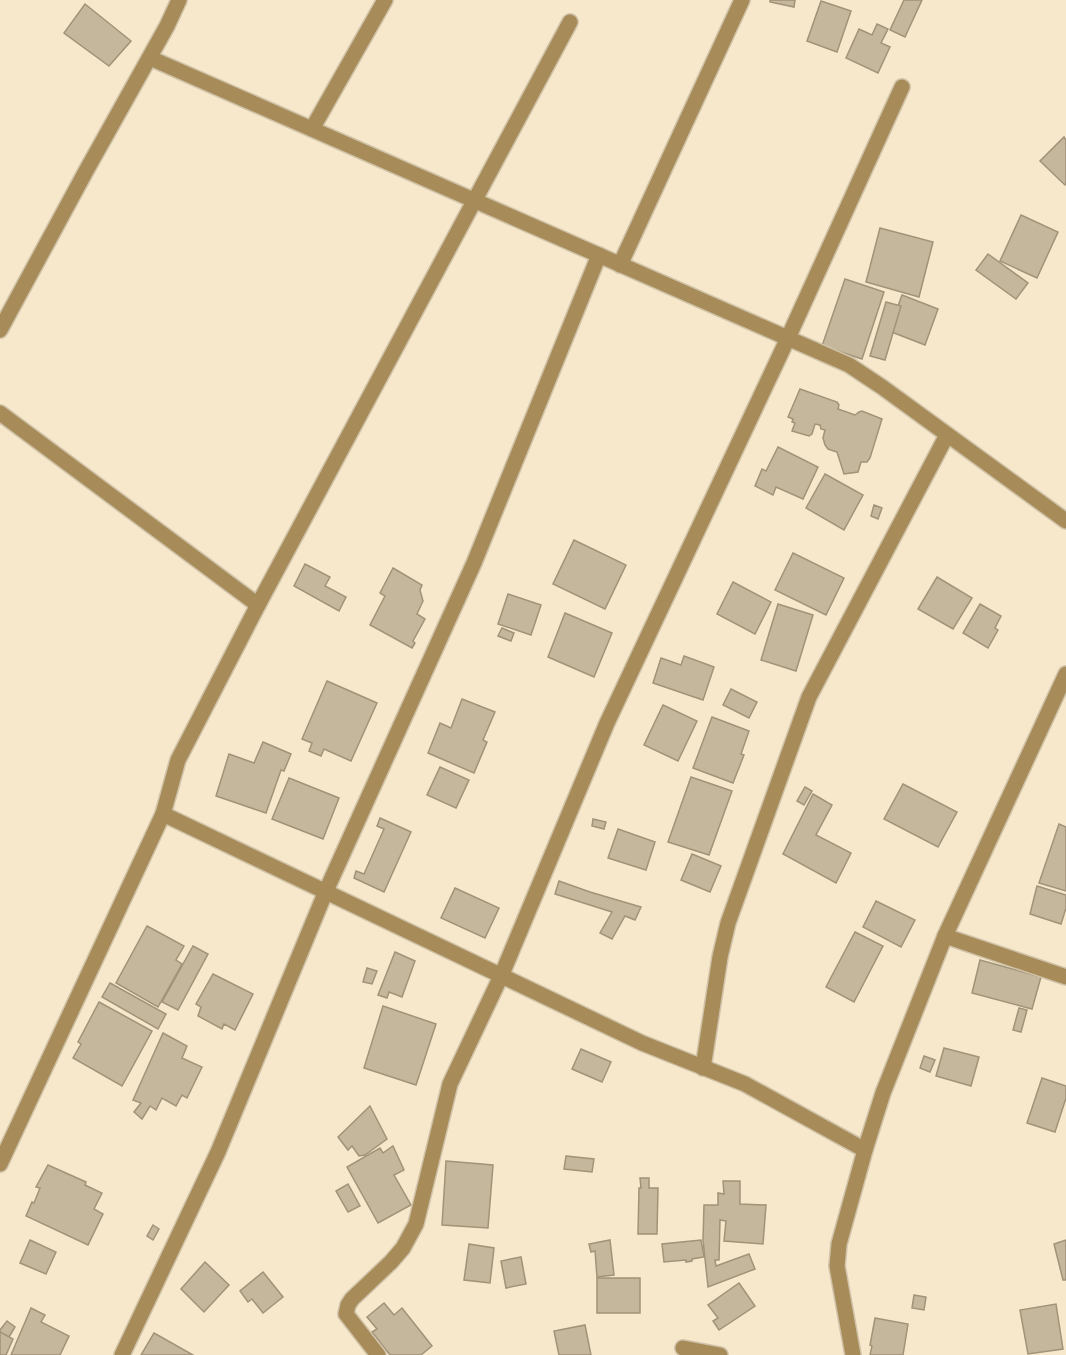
<svg xmlns="http://www.w3.org/2000/svg" width="1066" height="1355" font-family="Georgia,serif">
<rect width="100%" height="100%" fill="#f7e8cb"/>
<g fill="#c5b79b" stroke="#a19378" stroke-width="1.5">
<polygon points="770,0 795,0 794,7 770,2"/>
<polygon points="904,0 922,0 905,37 890,30"/>
<polygon points="821,1 851,11 837,52 807,41"/>
<polygon points="85,4 131,41 109,66 64,33"/>
<polygon points="877,24 888,29 881,43 890,47 878,73 846,58 859,29 872,35"/>
<polygon points="1064,137 1066,140 1066,184 1065,185 1040,161"/>
<polygon points="1021,215 1058,232 1037,278 1000,261"/>
<polygon points="880,228 933,242 919,297 866,282"/>
<polygon points="988,254 1028,283 1016,299 976,270"/>
<polygon points="845,279 884,292 862,359 822,346"/>
<polygon points="902,295 938,309 925,345 889,331"/>
<polygon points="886,302 901,306 885,360 870,356"/>
<polygon points="800,389 837,402 839,405 838,409 855,415 859,412 862,411 882,419 870,458 867,462 861,462 858,472 844,474 837,452 828,449 825,445 823,438 825,430 821,429 820,425 815,424 812,434 809,436 792,431 795,423 792,422 793,419 788,417"/>
<polygon points="778,447 818,467 803,499 776,487 773,495 755,486 762,469 766,471"/>
<polygon points="825,474 863,495 844,530 806,508"/>
<polygon points="874,505 882,508 878,519 871,516"/>
<polygon points="574,540 626,565 605,609 553,584"/>
<polygon points="793,553 844,578 826,615 775,590"/>
<polygon points="305,564 330,577 325,586 346,597 339,611 294,586"/>
<polygon points="393,568 422,585 420,590 423,601 417,614 425,619 413,641 415,643 412,648 370,625 385,596 380,593"/>
<polygon points="937,577 972,598 953,629 918,609"/>
<polygon points="733,582 771,602 755,634 717,614"/>
<polygon points="508,594 541,605 531,635 498,624"/>
<polygon points="778,604 813,615 796,671 761,660"/>
<polygon points="980,604 1001,616 995,628 998,630 988,648 963,633"/>
<polygon points="565,613 612,633 594,677 548,657"/>
<polygon points="502,628 514,633 511,641 498,636"/>
<polygon points="684,656 714,667 703,700 653,683 661,658 681,665"/>
<polygon points="327,681 377,703 351,761 324,749 321,756 309,751 312,743 302,739"/>
<polygon points="731,689 757,702 749,718 723,705"/>
<polygon points="462,699 495,712 483,740 487,742 474,773 428,753 440,723 451,728"/>
<polygon points="663,705 697,721 678,761 644,745"/>
<polygon points="712,717 749,731 741,754 744,755 733,783 693,768"/>
<polygon points="263,742 291,754 284,771 281,770 266,813 216,796 229,754 254,763"/>
<polygon points="440,767 469,780 456,808 427,795"/>
<polygon points="691,777 732,791 709,855 668,842"/>
<polygon points="289,778 339,798 323,839 272,819"/>
<polygon points="903,784 957,812 938,847 884,819"/>
<polygon points="805,787 812,791 804,805 797,801"/>
<polygon points="813,794 832,805 816,835 851,853 836,883 783,854"/>
<polygon points="380,818 411,832 384,892 354,878 356,871 364,874 384,829 377,826"/>
<polygon points="593,819 606,822 604,829 592,826"/>
<polygon points="1059,824 1066,827 1066,891 1039,883"/>
<polygon points="618,829 655,842 646,870 608,858"/>
<polygon points="692,854 721,866 710,892 681,880"/>
<polygon points="559,881 590,892 641,907 635,920 625,916 612,939 600,933 612,912 555,894"/>
<polygon points="1037,886 1066,895 1066,908 1061,924 1030,914"/>
<polygon points="455,888 499,908 485,938 441,918"/>
<polygon points="876,901 915,920 901,947 863,927"/>
<polygon points="147,926 184,946 176,960 182,964 158,1007 116,983"/>
<polygon points="855,932 883,946 854,1002 826,987"/>
<polygon points="193,946 208,954 178,1010 162,1002"/>
<polygon points="395,952 415,961 402,997 389,992 387,998 378,995"/>
<polygon points="980,960 1041,977 1032,1009 972,993"/>
<polygon points="367,968 377,971 372,984 363,982"/>
<polygon points="213,974 253,994 235,1030 224,1024 222,1029 198,1016 201,1007 196,1004"/>
<polygon points="110,983 166,1014 158,1029 102,997"/>
<polygon points="99,1002 152,1031 122,1086 73,1058 81,1044 78,1042"/>
<polygon points="383,1006 436,1024 416,1085 364,1068"/>
<polygon points="1019,1008 1027,1010 1021,1032 1013,1030"/>
<polygon points="163,1033 187,1046 182,1058 202,1067 187,1098 182,1095 176,1106 162,1098 156,1110 150,1106 142,1119 134,1112 141,1103 133,1100"/>
<polygon points="944,1048 979,1057 971,1086 936,1076"/>
<polygon points="581,1049 611,1062 602,1082 572,1069"/>
<polygon points="924,1056 935,1060 930,1072 920,1068"/>
<polygon points="1042,1078 1066,1086 1066,1098 1055,1132 1027,1123"/>
<polygon points="370,1106 387,1139 365,1155 359,1156 352,1146 348,1150 338,1137"/>
<polygon points="393,1146 404,1170 394,1175 411,1205 378,1223 347,1167 380,1148 383,1153"/>
<polygon points="566,1156 594,1159 592,1172 564,1169"/>
<polygon points="446,1161 493,1165 488,1228 442,1225"/>
<polygon points="48,1165 86,1182 85,1185 102,1193 94,1209 103,1214 88,1245 26,1216 32,1202 34,1203 40,1188 36,1187"/>
<polygon points="640,1178 649,1178 649,1188 658,1188 657,1234 638,1234 639,1188 641,1188"/>
<polygon points="723,1181 740,1181 740,1204 766,1205 763,1244 724,1241 726,1221 720,1220 719,1260 715,1260 716,1266 749,1254 755,1269 708,1287 703,1240 704,1205 718,1205 718,1193 724,1194"/>
<polygon points="348,1184 360,1206 348,1212 336,1191"/>
<polygon points="153,1225 159,1229 153,1240 147,1236"/>
<polygon points="30,1240 56,1252 46,1274 20,1263"/>
<polygon points="610,1240 614,1275 597,1277 595,1251 591,1252 589,1244"/>
<polygon points="701,1240 704,1257 692,1259 692,1261 686,1262 686,1260 664,1262 662,1244"/>
<polygon points="1066,1240 1066,1280 1063,1280 1054,1244"/>
<polygon points="469,1244 494,1248 490,1283 464,1280"/>
<polygon points="521,1257 526,1284 506,1288 501,1261"/>
<polygon points="205,1262 229,1285 204,1312 181,1289"/>
<polygon points="263,1272 283,1297 263,1313 252,1299 248,1302 240,1291"/>
<rect x="597" y="1278" width="43" height="35"/>
<polygon points="739,1283 755,1306 719,1330 713,1321 718,1318 708,1305"/>
<polygon points="914,1295 926,1297 924,1310 912,1308"/>
<polygon points="384,1303 394,1315 402,1308 432,1346 421,1355 390,1355 372,1332 377,1329 367,1317"/>
<polygon points="1056,1304 1063,1349 1028,1354 1020,1310"/>
<polygon points="31,1308 45,1315 41,1322 69,1336 60,1355 11,1355"/>
<polygon points="875,1318 908,1324 903,1355 870,1355 872,1346 870,1345"/>
<polygon points="7,1321 15,1327 9,1337 0,1333 0,1330"/>
<polygon points="585,1325 591,1355 559,1355 554,1331"/>
<polygon points="0,1332 13,1339 6,1355 0,1355"/>
<polygon points="154,1333 193,1355 141,1355"/>
</g>
<g fill="none" stroke-linecap="round" stroke-linejoin="round">
<defs>
<g id="minor">
<polyline points="150,58 849,365 882,387 1066,521"/>
<polyline points="312,129 385,0"/>
<polyline points="620,265 742,0"/>
<polyline points="0,330 86,171 167,26 179,0"/>
<polyline points="0,413 258,605"/>
<polyline points="163,814 642,1043 745,1084 865,1150"/>
<polyline points="945,936 1066,977"/>
<polyline points="703,1068 720,957 728,923 809,697 947,435"/>
<polyline points="0,1164 163,814 178,760 258,605 570,22"/>
<polyline points="683,1348 720,1355"/>
<polyline points="122,1355 218,1152 326,891 474,563 599,255"/>
<polyline points="378,1355 346,1314 348,1305 352,1299 391,1262 403,1248 416,1224 450,1084 502,974 607,723 788,338 902,87"/>
<polyline points="853,1355 837,1266 839,1244 865,1150 883,1093 945,936 1066,674"/>
</g>
</defs>
<use href="#minor" stroke="#d0c3a9" stroke-width="18"/>
<use href="#minor" stroke="#a78c59" stroke-width="15"/>
</g>
</svg>
